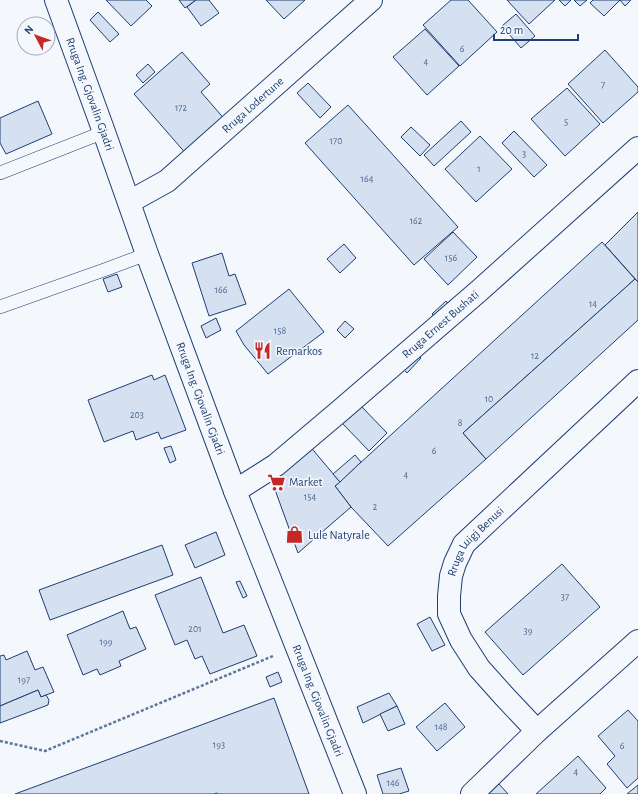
<svg xmlns="http://www.w3.org/2000/svg" width="638" height="794" font-family="'Alegreya Sans',sans-serif">
<rect width="100%" height="100%" fill="#f4f7fb"/>
<g fill="#d5e0f0" stroke="#1d3f73">
<polygon points="106,0 146,0 152,6 131,26"/>
<polygon points="179,0 196,0 185,8"/>
<polygon points="196,0 209,0 219,13 201,26 187,7"/>
<polygon points="266,0 305,0 284,19"/>
<polygon points="451,0 468,0 497,32 460,66 423,25"/>
<polygon points="507,0 555,0 529,24"/>
<polygon points="559,0 571,0 565,6"/>
<polygon points="574,0 587,0 580,6"/>
<polygon points="593,0 620,0 604,16 590,3"/>
<polygon points="620,0 631,0 625,6"/>
<polygon points="98,12 119,34 110,42 90,20"/>
<polygon points="516,14 535,36 521,48 502,26"/>
<polygon points="425,29 459,66 427,95 393,57"/>
<polygon points="605,50 638,87 638,92 603,123 568,84"/>
<polygon points="182,52 210,84 201,92 227,122 188,156 134,94"/>
<polygon points="148,64 155,72 143,83 136,75"/>
<polygon points="308,83 331,107 320,118 297,93"/>
<polygon points="567,88 600,124 565,156 531,119"/>
<polygon points="38,101 52,134 6,154 0,143 0,118"/>
<polygon points="348,105 458,227 414,265 305,143"/>
<polygon points="461,121 471,132 434,166 424,155"/>
<polygon points="411,127 430,145 420,156 401,137"/>
<polygon points="514,131 547,165 534,177 502,143"/>
<polygon points="480,136 512,169 476,202 445,169"/>
<polygon points="638,212 638,282 605,245"/>
<polygon points="453,232 477,257 448,285 424,259"/>
<polygon points="602,242 635,279 463,433 486,459 388,546 351,507 335,486"/>
<polygon points="344,244 356,258 340,273 327,259"/>
<polygon points="222,253 229,276 235,274 246,304 209,316 192,263"/>
<polygon points="117,274 122,287 108,292 103,279"/>
<polygon points="635,279 638,282 638,320 486,459 463,433"/>
<polygon points="289,289 324,332 268,374 244,345 236,331"/>
<polygon points="446,301 449,305 436,317 432,314"/>
<polygon points="216,318 221,330 206,338 201,326"/>
<polygon points="345,321 354,329 345,338 337,330"/>
<polygon points="417,354 421,358 407,373 403,369"/>
<polygon points="152,375 154,380 165,375 186,430 161,439 158,432 136,440 133,431 104,442 88,400"/>
<polygon points="361,406 387,433 369,451 342,423"/>
<polygon points="308,444 340,482 335,486 351,507 298,553 270,476"/>
<polygon points="171,446 176,460 170,463 164,448"/>
<polygon points="355,455 361,462 340,482 333,474"/>
<polygon points="216,532 225,555 195,568 185,545"/>
<polygon points="162,545 173,575 50,620 39,590"/>
<polygon points="562,564 600,607 523,675 485,632"/>
<polygon points="201,577 223,633 244,625 257,656 210,674 202,656 195,659 187,640 175,645 155,595"/>
<polygon points="240,581 247,596 243,598 236,582"/>
<polygon points="123,611 130,629 136,627 146,649 119,661 121,666 100,675 97,669 83,675 67,635"/>
<polygon points="430,617 445,645 432,651 417,624"/>
<polygon points="27,651 35,670 43,667 54,692 41,697 38,690 0,706 0,656 4,655 6,660"/>
<polygon points="278,672 282,682 270,687 266,677"/>
<polygon points="38,690 41,697 46,695 49,700 48,705 0,723 0,706"/>
<polygon points="389,693 397,706 363,723 357,707"/>
<polygon points="274,698 309,794 218,794 217,793 214,794 15,794"/>
<polygon points="445,703 465,727 437,751 416,727"/>
<polygon points="397,706 405,724 388,731 380,714"/>
<polygon points="628,710 638,721 638,778 627,788 607,764 615,756 598,736"/>
<polygon points="578,756 606,788 600,794 536,794"/>
<polygon points="401,768 409,791 399,794 383,794 377,775"/>
<polygon points="499,784 508,794 488,794"/>
<polygon points="638,785 638,794 627,794"/>
</g>
<g fill="none" stroke-linecap="round" stroke-linejoin="round">
<defs>
<g id="lane">
<polyline points="0,173 104,132"/>
<polyline points="0,307 104,270 147,254"/>
</g>
<g id="street">
<path id="s1" d="M129 202 167 181 371 0"/>
<path id="s2" d="M235 491 276 465 341 410 480 290 638 148"/>
<path id="s3" d="M537 731 504 696 479 668 461 640 449 614V596L451 576 455 563 464 544 638 381"/>
<polyline points="472,794 537,731 638,641"/>
</g>
<g id="secondary">
<path id="s4" d="M56 0 104 132 147 254 235 491 355 794"/>
</g>
</defs>
<use href="#lane" stroke="#1d3f73" stroke-width="14"/>
<use href="#street" stroke="#1d3f73" stroke-width="24"/>
<use href="#secondary" stroke="#1d3f73" stroke-width="24"/>
<polyline stroke="#5e769c" stroke-width="2.5" stroke-dasharray="3 2" stroke-linecap="butt" points="0,741 45,751 273,656"/>
<use href="#lane" stroke="#f4f7fb" stroke-width="13"/>
<use href="#street" stroke="#f4f7fb" stroke-width="22"/>
<use href="#secondary" stroke="#f4f7fb" stroke-width="22"/>
</g>
<defs>
<symbol id="restaurant-bare" viewBox="-9 -9 18 18"><path d="M-5-6h1v4h1v-4h1v4h1v-4h1v5L-1.5 .5V6h-2V.5L-5-1ZM5-6V6H3V1.5H1.5Q1.5-4 5-6Z" fill="#c62828" stroke="#f4f7fb" stroke-width="2.5" paint-order="stroke"/></symbol>
<symbol id="supermarket-bare" viewBox="-9 -9 18 18"><path d="M-6-5.5h2.5l.6 2H6L4.5 2H-2.5L-4.4-4H-6ZM-1.5 3.2a1.3 1.3 0 1 0 .1 0ZM3 3.2a1.3 1.3 0 1 0 .1 0Z" fill="#c62828" stroke="#f4f7fb" stroke-width="2.5" paint-order="stroke"/></symbol>
<symbol id="shop-bare" viewBox="-9 -9 18 18"><path d="M-5-2.5h2.3a2.7 3.5 0 0 1 5.4 0H5L5.5 6h-11ZM-1.5-2.5h3a1.5 2.3 0 0 0-3 0Z" fill="#c62828" stroke="#f4f7fb" stroke-width="2.5" paint-order="stroke"/></symbol>
</defs>
<g fill-rule="evenodd">
<use href="#restaurant-bare" x="250" y="338" width="25" height="25"/>
<use href="#supermarket-bare" x="264" y="470" width="25" height="25"/>
<use href="#shop-bare" x="282" y="522" width="25" height="25"/>
</g>
<g text-anchor="middle" dominant-baseline="central" stroke-width="3" stroke-linejoin="round" paint-order="stroke">
<g font-size="10" fill="#4b6792">
<text x="462" y="49">6</text>
<text x="426" y="62">4</text>
<text x="603" y="85">7</text>
<text x="181" y="108">172</text>
<text x="566" y="122">5</text>
<text x="336" y="141">170</text>
<text x="524" y="154">3</text>
<text x="479" y="169">1</text>
<text x="367" y="179">164</text>
<text x="416" y="221">162</text>
<text x="451" y="258">156</text>
<text x="221" y="290">166</text>
<text x="593" y="304">14</text>
<text x="280" y="331">158</text>
<text x="535" y="356">12</text>
<text x="489" y="399">10</text>
<text x="137" y="415">203</text>
<text x="460" y="423">8</text>
<text x="434" y="451">6</text>
<text x="406" y="475">4</text>
<text x="310" y="497">154</text>
<text x="375" y="507">2</text>
<text x="565" y="597">37</text>
<text x="195" y="629">201</text>
<text x="528" y="631">39</text>
<text x="106" y="642">199</text>
<text x="24" y="680">197</text>
<text x="441" y="727">148</text>
<text x="219" y="745">193</text>
<text x="622" y="746">6</text>
<text x="576" y="772">4</text>
<text x="393" y="783">146</text>
</g>
<g font-size="12" fill="#1d3f73" stroke="#f4f7fb">
<text stroke="none"><textPath href="#s4" startOffset="100">Rruga Ing. Gjovalin Gjadri</textPath></text>
<text stroke="none"><textPath href="#s1" startOffset="158">Rruga Lodertune</textPath></text>
<text stroke="none"><textPath href="#s2" startOffset="265">Rruga Ernest Bushati</textPath></text>
<text stroke="none"><textPath href="#s4" startOffset="424">Rruga Ing. Gjovalin Gjadri</textPath></text>
<text stroke="none"><textPath href="#s3" startOffset="229">Rruga Luigj Benusi</textPath></text>
<text stroke="none"><textPath href="#s4" startOffset="748">Rruga Ing. Gjovalin Gjadri</textPath></text>
</g>
<g font-size="12" fill="#1d3f73" stroke="#f4f7fb" text-anchor="start">
<text x="276" y="351">Remarkos</text>
<text x="289" y="482">Market</text>
<text x="308" y="535">Lule Natyrale</text>
</g>
</g>
<g transform="translate(36 36) rotate(311)"><circle r="19" fill="#f4f7fb" stroke="#9eadc5"/>
<path d="M0-3L7 15L0 10L-7 15Z" fill="#c62828"/>
<text y="-6" font-size="11" font-weight="bold" text-anchor="middle" fill="#1d3f73">N</text>
</g>
<path d="M494 34v6h84v-6" fill="none" stroke="#1d3f73" stroke-width="2"/>
<text x="500" y="34" font-size="12" fill="#1d3f73" stroke="#f4f7fb" stroke-width="3" paint-order="stroke">20 m</text>
</svg>
